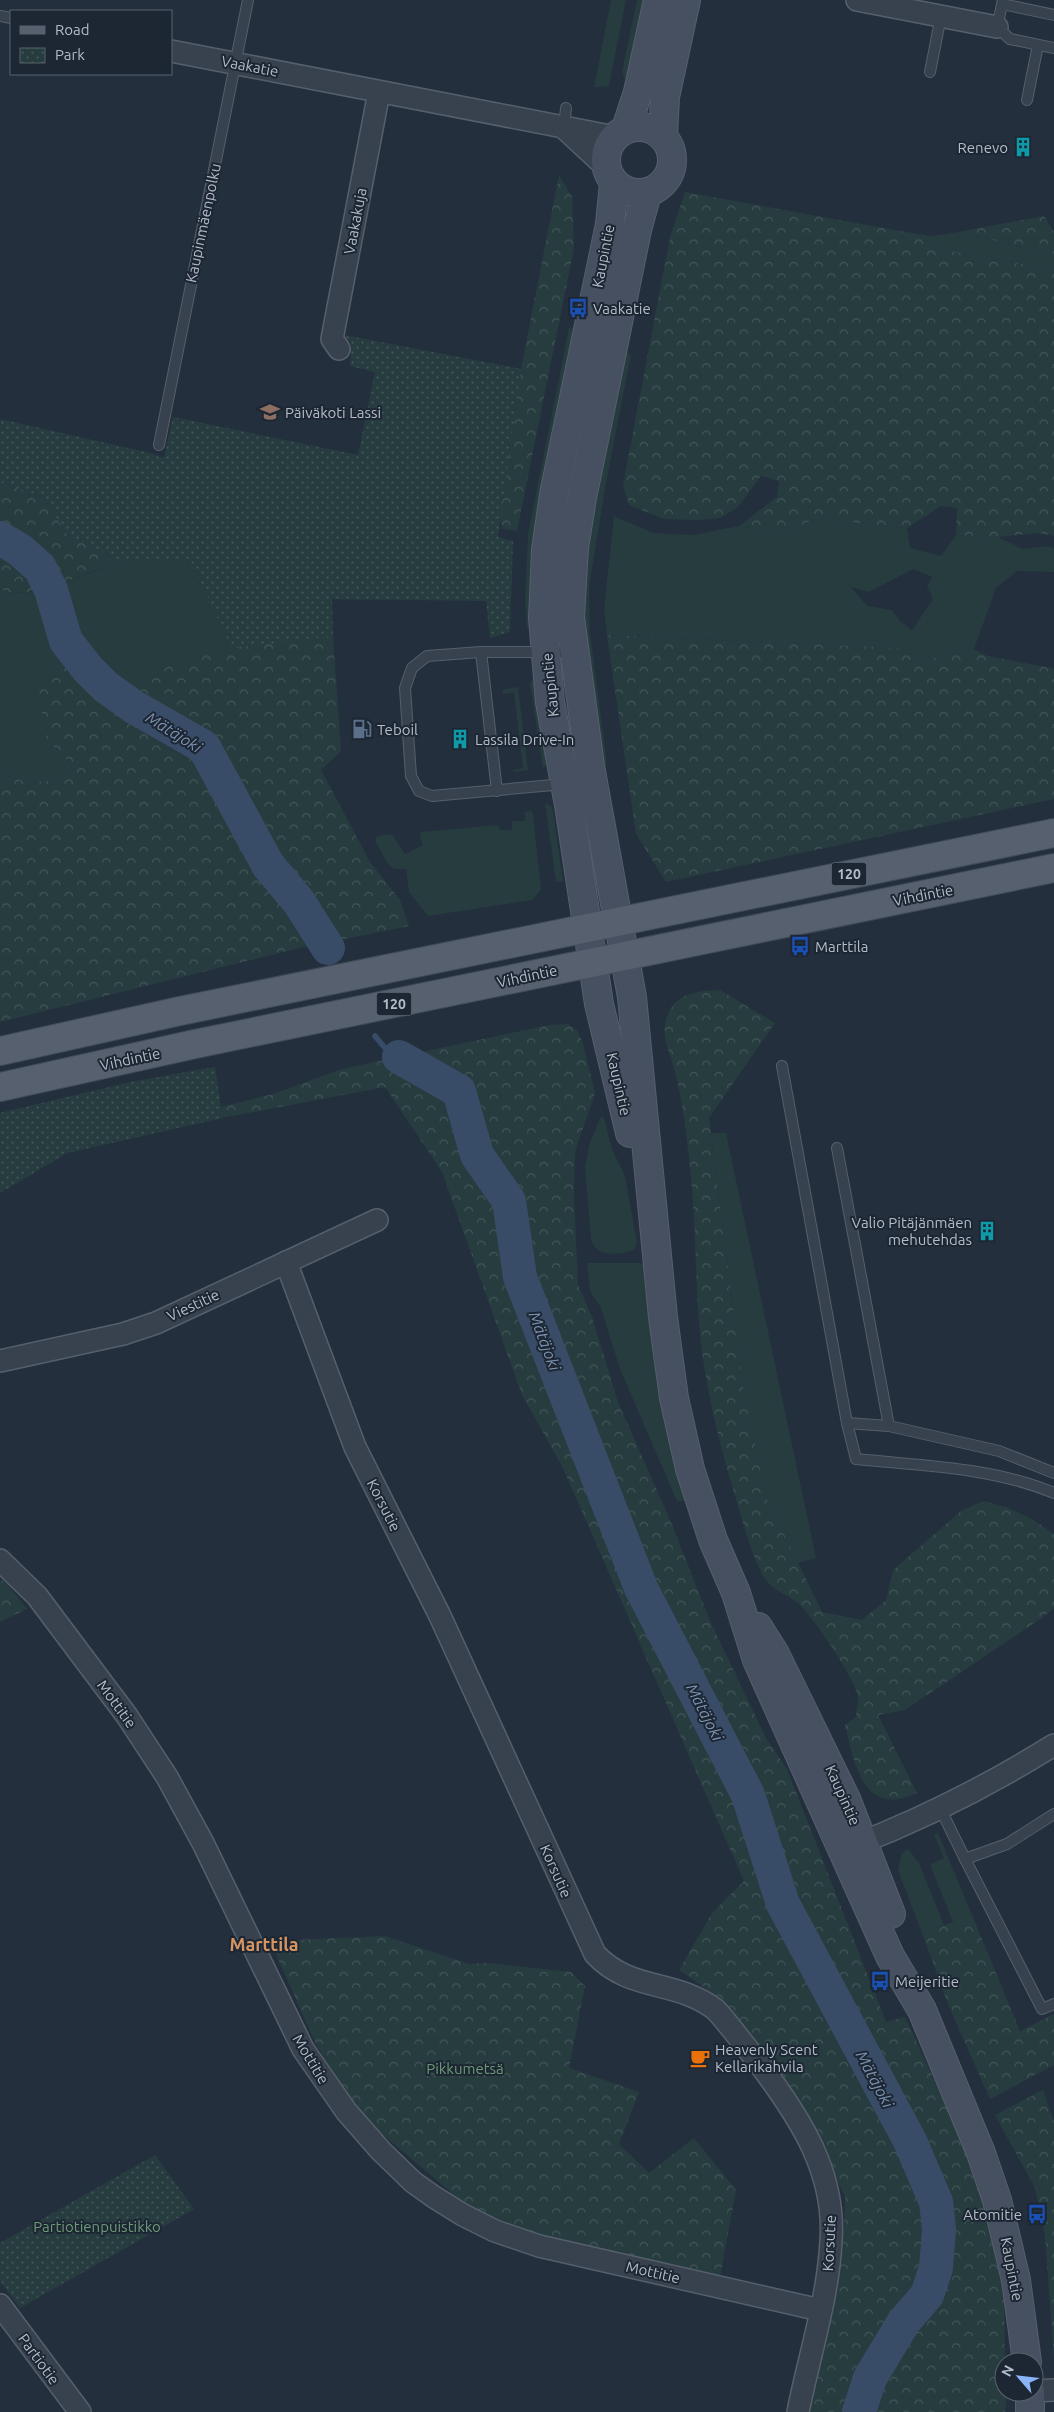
<svg xmlns="http://www.w3.org/2000/svg" width="1054" height="2412" font-family="Ubuntu,sans-serif">
<defs>
<pattern id="forest-crowns" width="20" height="18" patternUnits="userSpaceOnUse" patternTransform="scale(1.25)"><rect width="20" height="18" fill="#263c3f"/><path d="M2 6a3 3 0 1 1 6 0M12 15a3 3 0 1 1 6 0" fill="none" stroke="#435659"/></pattern>
<pattern id="park-dots" width="8" height="8" patternUnits="userSpaceOnUse" patternTransform="scale(1.25)"><rect width="8" height="8" fill="#263c3f"/><path d="M2 2h.1M6 6h.1" fill="none" stroke="#435659" stroke-width="1.8" stroke-linecap="round"/></pattern>
</defs>
<rect width="100%" height="100%" fill="#242f3e"/>
<g fill="#263c3f" fill-rule="evenodd">
<polygon points="611,0 626,0 609,86 594,87"/>
<polygon points="637,0 650,0 633,81 624,78 622,72"/>
<polygon points="958,232 1054,254 1054,270 936,248 917,234 933,236"/>
<polygon points="569,328 576,329 532,627 527,629 525,601 528,534"/>
<polygon points="623,351 631,355 606,483 589,587 590,633 607,764 603,767 579,586"/>
<path d="M159 456 366 600 331 599 333 636 232 648 147 678 114 705 91 688 68 663 47 740 72 765 66 779 31 783 0 774V589C26 604 93 572 118 560L147 473Z"/>
<path d="M614 516 653 533 693 535 739 526 781 533 817 519 907 528 910 548 941 556 956 535 998 537 1023 549 1047 546 1054 548V572L1017 571 996 588 974 649 922 661 900 648 607 635 604 610ZM913 569 932 577 927 586 933 599 912 630 900 621 892 610 867 606 851 587 869 592Z"/>
<polygon points="533,679 537,680 548,757 547,765 543,768 530,683"/>
<polygon points="518,687 528,770 514,772 512,770 523,768 514,693 502,694 504,689"/>
<polygon points="545,803 551,806 553,811 563,881 556,882"/>
<polygon points="531,811 533,814 541,890 532,900 428,916 409,892 406,869 394,869 387,863 375,840 377,836 392,834 405,854 423,845 420,838 421,832 498,825 500,830 512,830 512,821 525,821 525,812"/>
<path d="M601 1117 604 1118 612 1149 625 1176 637 1243 634 1250C618 1255 596 1258 591 1239L585 1167 590 1142Z"/>
<polygon points="711,1133 726,1133 816,1558 798,1563 766,1497 743,1386"/>
<polygon points="587,1263 640,1263 646,1265 687,1501 677,1501 620,1369 601,1308 590,1291"/>
<polygon points="938,1833 972,1915 953,1922 930,1865 944,1858 934,1835"/>
<polygon points="906,1850 909,1850 919,1863 944,1925 922,1933 898,1870 902,1854"/>
</g>
<g fill="url(#forest-crowns)">
<polygon points="559,175 572,197 574,248 517,531 503,529 500,521 513,420 397,349 401,346 521,369"/>
<polygon points="685,192 917,234 936,248 1054,270 1054,536 1039,533 998,537 956,535 957,508 941,506 907,528 817,519 781,533 739,526 777,497 779,481 761,476 738,507 720,518 700,520 664,519 629,505 623,485 670,237"/>
<polygon points="1044,216 1054,232 1054,254 958,232"/>
<path d="M0 482 43 497 67 534 118 560C93 571 26 604 0 589Z"/>
<polygon points="607,635 901,648 922,661 974,649 987,656 1051,668 1054,669 1054,799 666,882 636,834"/>
<path d="M333 636 341 751 321 770 370 862 400 900 409 926 295 949 0 1022V774L31 783 66 779 72 765 47 740 37 688 58 659 68 663 91 688 114 705C125 696 135 685 147 678 202 644 271 643 333 636Z"/>
<path d="M720 990 775 1023 709 1118 743 1386 766 1497 822 1612 862 1620 886 1600 893 1570 961 1511 983 1501 1006 1507 1032 1519 1054 1534V1608L1042 1618 905 1710 878 1715 917 1793C911 1795 905 1798 898 1799 859 1806 852 1751 845 1725L856 1717C856 1711 859 1703 858 1697 854 1677 816 1622 802 1607 787 1591 771 1594 760 1570 748 1545 741 1515 733 1489 716 1430 701 1370 698 1308 695 1255 695 1202 688 1150 685 1122 681 1092 673 1065 668 1048 660 1032 668 1014 677 992 699 991 720 990Z"/>
<path d="M568 1024 577 1030 583 1043 595 1093 575 1152 574 1195 578 1285 592 1317 618 1402 673 1527 710 1621 766 1738 787 1769 886 2022 905 2017C943 2099 986 2185 1001 2276 1007 2315 1004 2354 1004 2392H1007L1005 2412H809L843 2248 845 2197 799 2100 748 2029 718 1997 679 1970 712 1913 744 1881 562 1466 522 1395 442 1172 385 1087 222 1118 67 1153 0 1193V1113L131 1082 215 1067 221 1107 273 1094 342 1069 549 1025Z"/>
<polygon points="0,1579 7,1584 27,1609 0,1622"/>
<polygon points="972,1915 1020,2031 1054,2014 1054,2065 990,2099 948,2004 922,1933"/>
<polygon points="385,1936 469,1964 488,1963 571,1972 585,1986 569,2068 639,2092 619,2144 649,2173 694,2138 736,2190 720,2277 520,2231 467,2206 381,2133 338,2083 315,2042 270,1941"/>
<polygon points="1043,2090 1054,2122 1054,2358 1045,2236 1035,2188 995,2115"/>
</g>
<g fill="url(#park-dots)">
<polygon points="344,335 521,369 498,537 513,541 510,632 490,638 486,601 332,599 333,636 232,648 190,560 118,560 67,534 43,497 0,482 0,419 150,453 164,458 173,417 358,455 375,372 350,366 351,343"/>
<polygon points="215,1067 222,1118 67,1153 0,1193 0,1113 131,1082"/>
<polygon points="155,2155 194,2209 20,2308 0,2281 0,2243"/>
</g>
<g fill="none" stroke-linecap="round" stroke-linejoin="round">
<g stroke="#394c67" stroke-width="5.5">
<polyline points="375,1036 385,1048 399,1057"/>
<polyline points="939,2229 948,2228"/>
</g>
<g stroke="#394c67" stroke-width="34">
<polyline points="0,538 20,550 40,568 51,590 66,641 87,668 106,687 134,707 204,747 268,865 299,902 328,948"/>
<polyline points="399,1057 459,1091 477,1155 509,1201 520,1277 641,1588 748,1795 783,1904 910,2141 936,2202 939,2229 936,2268 927,2295 903,2323 870,2378 859,2412"/>
</g>
<defs>
<g id="service">
<polyline points="1003,0 997,27 1010,39 1054,48"/>
<polyline points="1002,4 1054,15"/>
<polyline points="0,16 11,18"/>
<polyline points="930,72 941,16"/>
<polyline points="1027,100 1038,45"/>
<polyline points="564,128 566,108"/>
<polyline points="159,445 248,0"/>
<polyline points="481,652 497,791"/>
<polyline points="564,784 432,796 419,791 411,776 405,688 412,668 427,656 481,652 573,652"/>
<path d="M782 1066 847 1423 856 1459C923 1466 992 1467 1054 1493"/>
<polyline points="837,1148 889,1426 999,1451 1054,1473"/>
<polyline points="847,1423 889,1426"/>
<polyline points="941,1810 965,1859 1007,1844 1054,1814"/>
<polyline points="965,1859 1042,2009 1054,2004"/>
</g>
<g id="minor">
<polyline points="857,0 997,27"/>
<polyline points="171,51 615,137"/>
<polyline points="564,128 606,167"/>
<polyline points="339,349 332,339 379,92"/>
<path d="M286 1262 355 1447 440 1616 595 1954C630 1992 676 1979 716 2010 732 2028 746 2047 761 2066 800 2118 836 2173 831 2241 828 2299 809 2356 798 2412"/>
<polyline points="0,1361 123,1334 156,1323 377,1220"/>
<polyline points="0,1560 37,1596 127,1716 167,1777 203,1843 303,2049 346,2111 381,2151 413,2182 434,2197 463,2215 495,2231 539,2246 820,2310"/>
<path d="M850 1847C923 1819 988 1786 1054 1745"/>
<polyline points="0,2305 80,2412"/>
<polyline points="1034,2391 1054,2390"/>
</g>
<g id="secondary">
<circle cx="639" cy="160" r="33"/>
<polyline points="626,129 638,92 658,0"/>
<polyline points="663,137 665,97 686,0"/>
<polyline points="614,183 610,224 554,494 546,550 543,618 550,702 569,805 599,1004 630,1133"/>
<polyline points="647,193 637,230 582,498 574,548 570,617 590,766 632,997 663,1317 674,1398 690,1469 713,1540 736,1593 757,1660 890,1956 922,2010 981,2153 997,2200 1016,2280 1027,2362"/>
<polyline points="758,1627 775,1654 846,1799 891,1914"/>
<polyline points="1030,2412 1030,2392"/>
</g>
<g id="primary">
<polyline points="0,1051 180,1011 1054,833"/>
<polyline points="0,1087 195,1044 1054,868"/>
</g>
</defs>
<use href="#service" stroke="#565f6c" stroke-width="12"/>
<use href="#minor" stroke="#565f6c" stroke-width="24"/>
<use href="#secondary" stroke="#565f6c" stroke-width="30"/>
<use href="#primary" stroke="#414a57" stroke-width="30"/>
<use href="#service" stroke="#38414e" stroke-width="10"/>
<use href="#minor" stroke="#38414e" stroke-width="21"/>
<use href="#secondary" stroke="#465061" stroke-width="28"/>
<use href="#primary" stroke="#56606e" stroke-width="28"/>
</g>
<defs>
<symbol id="building-bare" viewBox="-9 -9 18 18"><path d="M-4-6H4V6H1V3H-1V6H-4ZM-2.5-4.3h1.7v1.8h-1.7ZM.8-4.3h1.7v1.8H.8ZM-2.5-1h1.7V.8h-1.7ZM.8-1h1.7V.8H.8Z" fill="#0f9aa8" stroke="#1d2633" stroke-width="2.5" paint-order="stroke"/></symbol>
<symbol id="bus-bare" viewBox="-9 -9 18 18"><path d="M-5-6H5V4H4V6H2V4H-2V6H-4V4H-5ZM-3.5-4V0h7V-4ZM-3.5 1.2v1.5H-2V1.2ZM2 1.2v1.5H3.5V1.2Z" fill="#1a4fb4" stroke="#1d2633" stroke-width="2.5" paint-order="stroke"/></symbol>
<symbol id="school-bare" viewBox="-9 -9 18 18"><path d="M0-5L7-2L0 1L-7-2ZM-4 1L0 2.5L4 1V4Q0 6-4 4Z" fill="#8d6e63" stroke="#1d2633" stroke-width="2.5" paint-order="stroke"/></symbol>
<symbol id="fuel-bare" viewBox="-9 -9 18 18"><path d="M-5.5-6h7V0h2V4h1.3V-2.5L3-4.5l.8-.8L6-3V5H2.5V1h-1V6h-7ZM-4.2-4.7v3.2H.2V-4.7Z" fill="#5c6f8a" stroke="#1d2633" stroke-width="2.5" paint-order="stroke"/></symbol>
<symbol id="cafe-bare" viewBox="-9 -9 18 18"><path d="M-5.5-4.5H6V0H3Q3 3.5 0 3.5H-2.5Q-5.5 3.5-5.5 0ZM3-3.2v2h1.7v-2ZM-6 4.5H4V6H-6Z" fill="#e8710a" stroke="#1d2633" stroke-width="2.5" paint-order="stroke"/></symbol>
</defs>
<g fill-rule="evenodd">
<use href="#building-bare" x="1009" y="133" width="28" height="28"/>
<use href="#bus-bare" x="564" y="294" width="28" height="28"/>
<use href="#school-bare" x="256" y="398" width="28" height="28"/>
<use href="#fuel-bare" x="348" y="715" width="28" height="28"/>
<use href="#building-bare" x="446" y="725" width="28" height="28"/>
<use href="#bus-bare" x="786" y="932" width="28" height="28"/>
<use href="#building-bare" x="973" y="1217" width="28" height="28"/>
<use href="#bus-bare" x="866" y="1967" width="28" height="28"/>
<use href="#cafe-bare" x="686" y="2044" width="28" height="28"/>
<use href="#bus-bare" x="1023" y="2200" width="28" height="28"/>
</g>
<g text-anchor="middle" dominant-baseline="central" stroke-width="4" stroke-linejoin="round" paint-order="stroke">
<g fill="#1d2633" stroke="#878f9c" stroke-width="1">
<rect x="831.5" y="862.5" width="35" height="23" rx="4"/>
<rect x="376.5" y="992.5" width="35" height="23" rx="4"/>
</g>
<g font-size="14" font-weight="bold" fill="#b4bcc9">
<text x="849" y="874">120</text>
<text x="394" y="1004">120</text>
</g>
<g font-size="15" fill="#b4bcc9" stroke="#1d2633">
<text transform="translate(250 66) rotate(11)">Vaakatie</text>
<text transform="translate(355 221) rotate(-79)">Vaakakuja</text>
<text transform="translate(203 223) rotate(-78)">Kaupinmäenpolku</text>
<text transform="translate(603 256) rotate(-79)">Kaupintie</text>
<text transform="translate(550 685) rotate(-96)">Kaupintie</text>
<text transform="translate(923 895) rotate(-11)">Vihdintie</text>
<text transform="translate(527 976) rotate(-12)">Vihdintie</text>
<text transform="translate(130 1059) rotate(-12)">Vihdintie</text>
<text transform="translate(619 1084) rotate(77)">Kaupintie</text>
<text transform="translate(193 1305) rotate(-25)">Viestitie</text>
<text transform="translate(384 1505) rotate(63)">Korsutie</text>
<text transform="translate(117 1704) rotate(54)">Mottitie</text>
<text transform="translate(843 1795) rotate(66)">Kaupintie</text>
<text transform="translate(556 1871) rotate(66)">Korsutie</text>
<text transform="translate(311 2059) rotate(59)">Mottitie</text>
<text transform="translate(829 2243) rotate(-87)">Korsutie</text>
<text transform="translate(1012 2269) rotate(79)">Kaupintie</text>
<text transform="translate(653 2272) rotate(13)">Mottitie</text>
<text transform="translate(39 2359) rotate(54)">Partiotie</text>
</g>
<g font-size="15" fill="#b4bcc9" stroke="#1d2633" text-anchor="start">
<text x="1008" y="147" text-anchor="end">Renevo</text>
<text x="593" y="308">Vaakatie</text>
<text x="285" y="412">Päiväkoti Lassi</text>
<text x="377" y="729">Teboil</text>
<text x="475" y="739">Lassila Drive-In</text>
<text x="815" y="946">Marttila</text>
<text x="972" y="1222" text-anchor="end">Valio Pitäjänmäen<tspan x="972" dy="17">mehutehdas</tspan></text>
<text x="895" y="1981">Meijeritie</text>
<text x="715" y="2049">Heavenly Scent<tspan x="715" dy="17">Kellarikahvila</tspan></text>
<text x="1022" y="2214" text-anchor="end">Atomitie</text>
</g>
<g font-size="15" fill="#6b9a76" stroke="#1d2633">
<text x="465" y="2068">Pikkumetsä</text>
<text x="97" y="2226">Partiotienpuistikko</text>
</g>
<g font-size="16" font-style="italic" fill="#7c92b1" stroke="#1d2633">
<text transform="translate(174 732) rotate(32)">Mätäjoki</text>
<text transform="translate(545 1341) rotate(69)">Mätäjoki</text>
<text transform="translate(705 1712) rotate(63)">Mätäjoki</text>
<text transform="translate(875 2079) rotate(62)">Mätäjoki</text>
</g>
<g font-size="18" font-weight="bold" fill="#d59563" stroke="#1d2633">
<text x="264" y="1944">Marttila</text>
</g>
</g>
<rect x="10" y="10" width="162" height="65" fill="#1d2633" stroke="#59626f"/>
<rect x="20" y="26" width="25" height="8" fill="#56606e" stroke="#59626f"/>
<text x="55" y="35" font-size="15" fill="#b4bcc9">Road</text>
<rect x="20" y="48" width="25" height="15" fill="url(#park-dots)" stroke="#59626f"/>
<text x="55" y="60" font-size="15" fill="#b4bcc9">Park</text>
<g transform="translate(1019 2377) rotate(298)"><circle r="24" fill="#1d2633" stroke="#59626f"/>
<path d="M0-4L9 19L0 12L-9 19Z" fill="#8ab4f8"/>
<text y="-8" font-size="14" font-weight="bold" text-anchor="middle" fill="#b4bcc9">N</text>
</g>
</svg>
